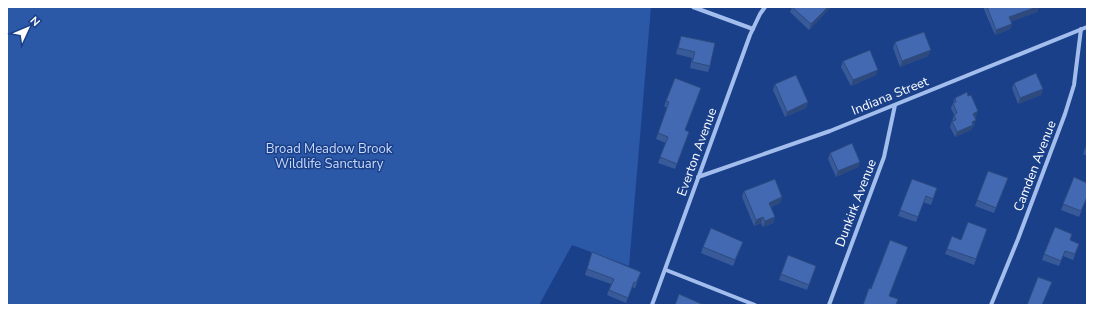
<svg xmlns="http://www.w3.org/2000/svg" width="1094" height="312" font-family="'Nunito Sans',sans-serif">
<rect width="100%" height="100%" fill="#1a408a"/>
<polygon fill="#2c58a8" points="7,7 651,7 629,266 572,245 539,305 7,305"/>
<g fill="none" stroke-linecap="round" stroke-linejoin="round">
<g stroke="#a3beed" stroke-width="4">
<polyline points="693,7 753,29"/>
<polyline points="698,177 830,131 1087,27"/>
<polyline points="666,270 755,305"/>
<polyline points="652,305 750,35 760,14 765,7"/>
<polyline points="829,305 884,157 895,105"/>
<polyline points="991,305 1018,239 1065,114 1074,85 1081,29"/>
</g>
</g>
<g fill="#395a99">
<polygon points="792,7 831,7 809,30 790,12"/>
<polygon points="983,7 1039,7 1037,12 1011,21 1012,24 1010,29 995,35"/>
<polygon points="681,36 710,66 708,72 690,68 692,58 676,54 679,42"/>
<polygon points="895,42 928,56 900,67 893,48"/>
<polygon points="843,61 876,75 851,86 841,67"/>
<polygon points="675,78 685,130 689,132 675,169 658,163 666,143 656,139 667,108 664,106"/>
<polygon points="1014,83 1043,89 1041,95 1018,104 1012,88"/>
<polygon points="775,84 808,102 806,108 785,117 773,90"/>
<polygon points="955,98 976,117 975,118 974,126 973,126 971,130 955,137 950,127 954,115 951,108"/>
<polygon points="1087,143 1087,156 1083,154"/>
<polygon points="830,153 860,162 858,167 836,177 828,159"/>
<polygon points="988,171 1008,178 994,213 975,206"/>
<polygon points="1074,177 1087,197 1079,217 1061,210"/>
<polygon points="912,179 937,188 931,205 923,202 916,222 898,216"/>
<polygon points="744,191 782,197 780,203 771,207 775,217 773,223 763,227 761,223 754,226 742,197"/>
<polygon points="987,229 974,265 945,254 952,236 961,240"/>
<polygon points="1070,240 1079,244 1073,260 1063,256 1059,266 1042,260 1044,254"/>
<polygon points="743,242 733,266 701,253 703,247"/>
<polygon points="592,252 641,272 635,288 632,287 626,303 607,295 611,284 585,275"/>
<polygon points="816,266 807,290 779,280 781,274"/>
</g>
<g fill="#2e4a7d">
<polygon points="828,7 831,7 809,30 811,24"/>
<polygon points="1037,7 1039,7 1037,12 1008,23 1009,17"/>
<polygon points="1012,24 1010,29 995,35 996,30"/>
<polygon points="931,50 928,56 900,67 902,61"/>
<polygon points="878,70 876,75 851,86 853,80"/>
<polygon points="1043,89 1041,95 1018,104 1020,98"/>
<polygon points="808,102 806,108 785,117 787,112"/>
<polygon points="978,111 976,117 971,119 973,114"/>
<polygon points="976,120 971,130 955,137 957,132 972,122"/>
<polygon points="860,162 858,167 836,177 838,171"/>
<polygon points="782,197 780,203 767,208 769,203"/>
<polygon points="763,217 761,223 754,226 756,220"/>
<polygon points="775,217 773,223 763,227 765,221"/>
</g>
<g fill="#4269b2" stroke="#2e4a7d">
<polygon points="792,7 828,7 811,24"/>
<polygon points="987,7 1037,7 1009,17 1012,24 996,30"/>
<polygon points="924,32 931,50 902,61 895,42"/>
<polygon points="681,36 715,43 710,66 692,62 695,52 678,48"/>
<polygon points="870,50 878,70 853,80 843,61"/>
<polygon points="1036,73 1043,89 1020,98 1014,83"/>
<polygon points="796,75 808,102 787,112 775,84"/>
<polygon points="675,78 701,88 685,130 689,132 677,164 660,157 668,137 658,133 669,102 666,101"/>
<polygon points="967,92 968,96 971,95 978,111 973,114 976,120 972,122 973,125 957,132 952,121 956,120 954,115 957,113 953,103 956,102 955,98"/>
<polygon points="852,143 860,162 838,171 830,153"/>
<polygon points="1087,143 1087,149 1085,148"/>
<polygon points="988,171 1008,178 996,208 977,200"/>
<polygon points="1074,177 1087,183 1087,197 1081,211 1063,204"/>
<polygon points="775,179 782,197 769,203 775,217 765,221 763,217 756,220 744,191"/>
<polygon points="912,179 937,188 933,199 926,196 918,217 900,210"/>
<polygon points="968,222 987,229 976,259 947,249 952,236 961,240"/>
<polygon points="1055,227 1072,234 1070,240 1079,244 1075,254 1065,251 1061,261 1044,254"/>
<polygon points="711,228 743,242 735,260 703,247"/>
<polygon points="890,240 908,247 889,296 898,299 896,305 863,305 869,288 871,289"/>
<polygon points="592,252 641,272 636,283 634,282 628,298 609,290 614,279 587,269"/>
<polygon points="788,255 816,266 809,285 781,274"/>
<polygon points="1038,277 1052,282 1042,305 1027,305"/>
<polygon points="679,294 704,305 675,305"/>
</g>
<g text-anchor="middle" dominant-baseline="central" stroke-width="3" stroke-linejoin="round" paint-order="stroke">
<g font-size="13" fill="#fff" stroke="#1a408a">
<text transform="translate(890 96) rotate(-22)">Indiana Street</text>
<text transform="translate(697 152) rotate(-70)">Everton Avenue</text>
<text transform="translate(1035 166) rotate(-69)">Camden Avenue</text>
<text transform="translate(856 203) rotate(-69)">Dunkirk Avenue</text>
</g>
<g font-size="13" fill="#c9dafa" stroke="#1a408a">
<text x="329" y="149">Broad Meadow Brook<tspan x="329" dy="15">Wildlife Sanctuary</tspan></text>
</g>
</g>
<rect width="1094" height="312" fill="none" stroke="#ffffff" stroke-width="16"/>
<g transform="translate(28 28) rotate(46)" stroke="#1a408a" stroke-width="3" paint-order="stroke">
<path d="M0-3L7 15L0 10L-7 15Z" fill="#ffffff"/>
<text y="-6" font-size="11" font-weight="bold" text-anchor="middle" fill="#ffffff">N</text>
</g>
</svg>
